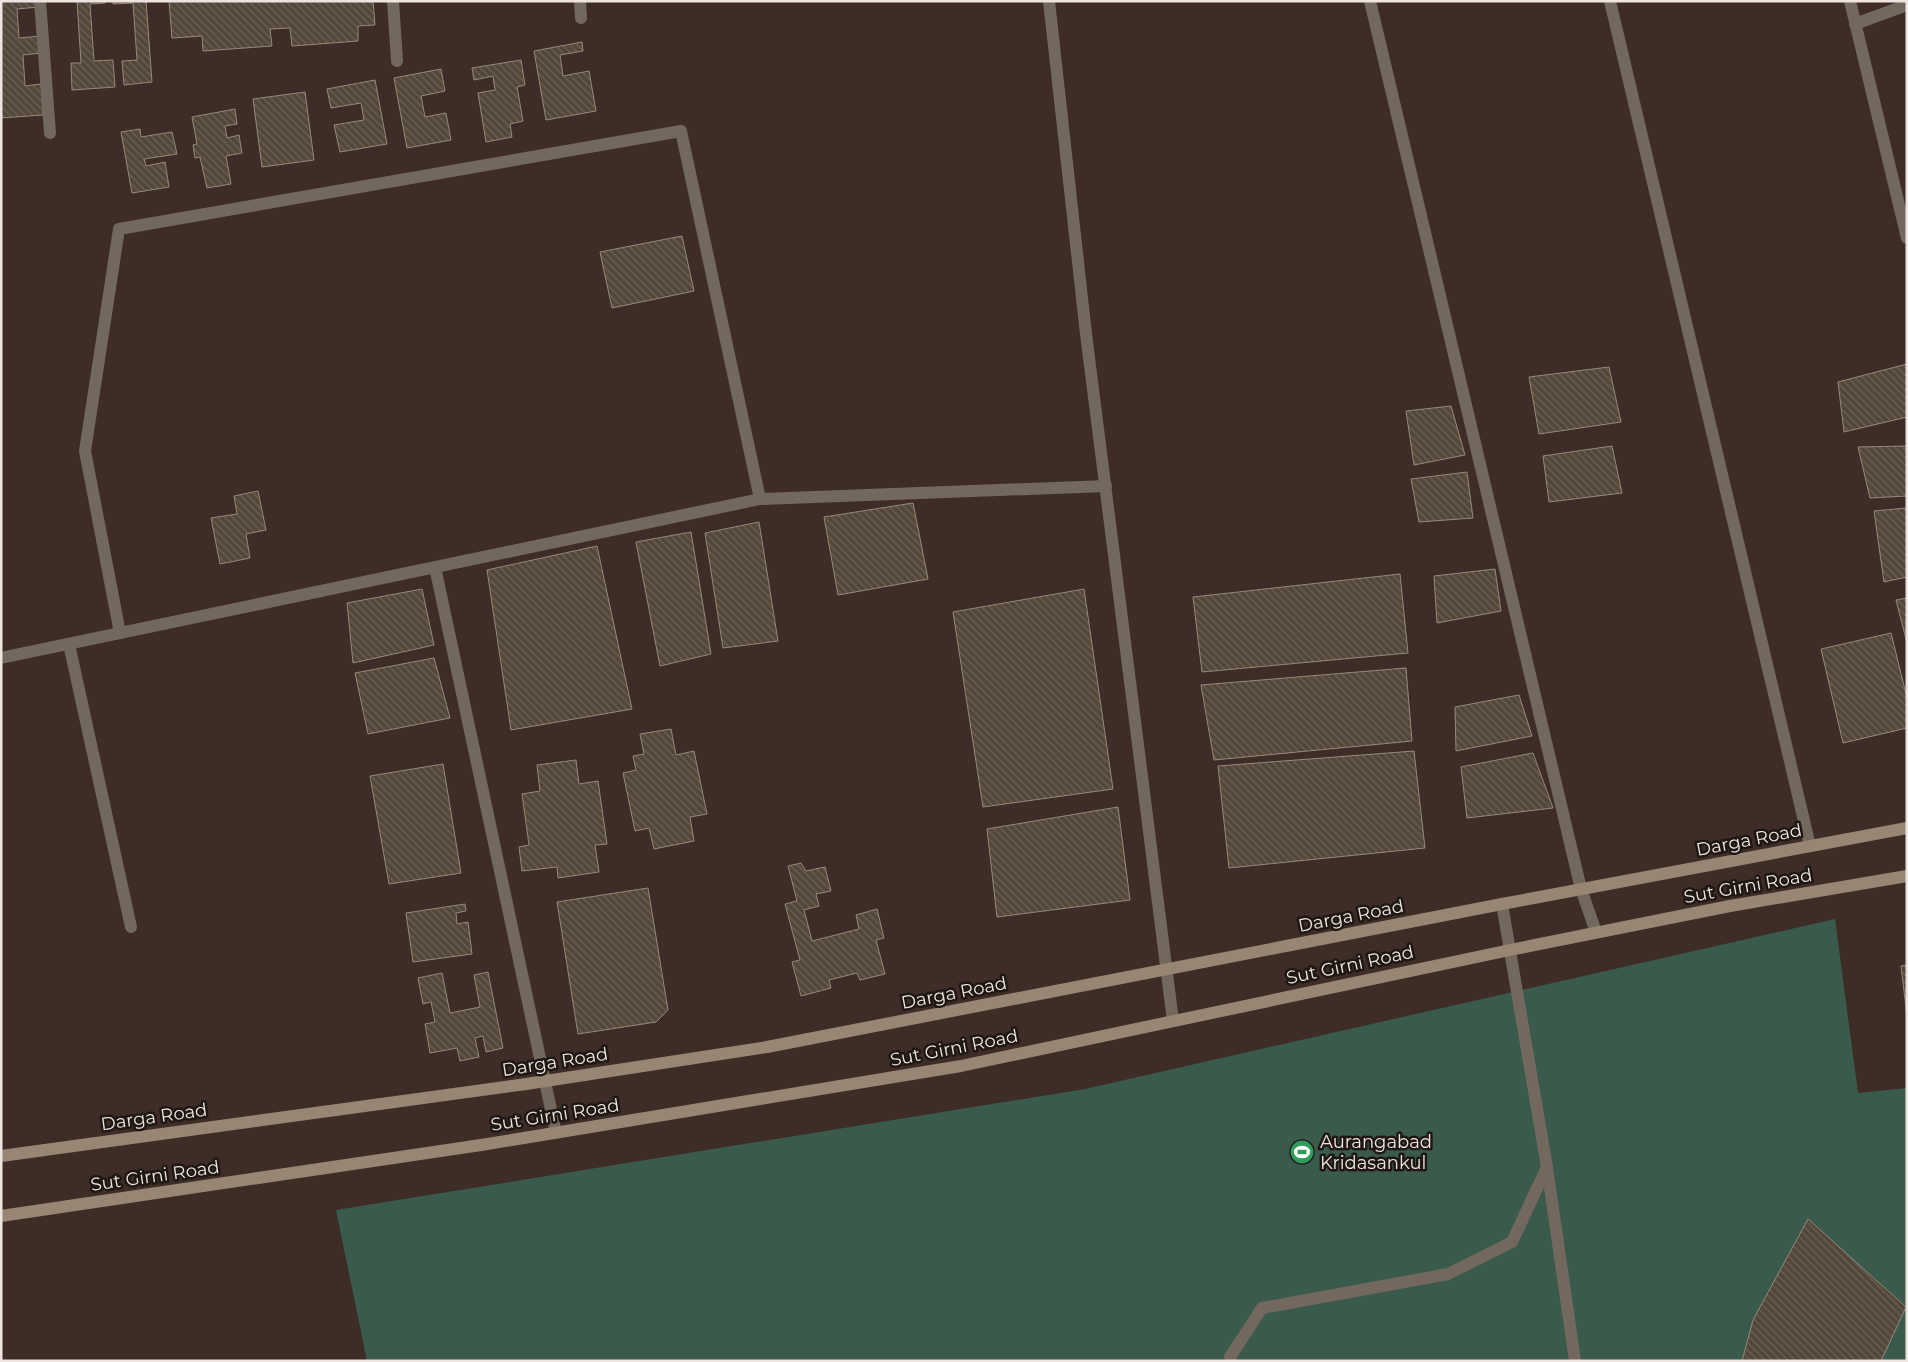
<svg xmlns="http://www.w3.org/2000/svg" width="1908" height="1362" font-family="Montserrat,sans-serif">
<defs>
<pattern id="building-back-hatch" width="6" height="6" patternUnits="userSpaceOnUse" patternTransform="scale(1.25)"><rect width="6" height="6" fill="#524739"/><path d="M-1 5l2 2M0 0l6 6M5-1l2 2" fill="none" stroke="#6b6155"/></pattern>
</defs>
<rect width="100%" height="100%" fill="#3d2d26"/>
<polygon fill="#3a5a4c" points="1835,919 1858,1093 1907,1088 1907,1361 367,1361 336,1210 1085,1089"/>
<g fill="url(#building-back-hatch)" stroke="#968a7b">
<polygon points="1,1 38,1 39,7 17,9 19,38 41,36 42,53 23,55 25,86 41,84 43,115 1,118"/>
<polygon points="77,1 105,1 105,3 90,4 94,61 113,60 115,87 72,90 71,63 81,63"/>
<polygon points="113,1 146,1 152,82 124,85 122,61 137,60 133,3 113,4"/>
<polygon points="169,1 373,1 375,25 358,26 358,41 292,46 290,28 270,29 272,46 203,51 202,36 172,38"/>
<polygon points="582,42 583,51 560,55 563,76 589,71 596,111 546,120 534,51"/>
<polygon points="521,60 525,85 517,87 523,121 510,124 512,137 486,142 478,93 495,90 493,76 474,80 472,68"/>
<polygon points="441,69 445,91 421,96 425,117 446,113 451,140 407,148 394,78"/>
<polygon points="375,80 387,144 340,152 334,125 364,120 361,103 331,108 327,89"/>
<polygon points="305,92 314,160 262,167 253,99"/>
<polygon points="235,109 237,124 225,126 227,138 239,135 242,153 226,156 231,184 207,188 200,157 195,158 193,145 197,144 192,117"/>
<polygon points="140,129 141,137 172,132 177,154 144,159 146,166 165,162 169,187 132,193 121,132"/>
<polygon points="682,236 694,291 612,308 600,252"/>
<polygon points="1907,364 1907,417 1844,432 1838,382"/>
<polygon points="1609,367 1621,422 1539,434 1529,377"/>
<polygon points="1451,406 1465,455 1414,465 1406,411"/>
<polygon points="1612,446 1622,493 1549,502 1543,456"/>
<polygon points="1907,446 1907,496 1870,498 1858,447"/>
<polygon points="1467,472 1473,518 1419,522 1411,479"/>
<polygon points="258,491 266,530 246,534 250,558 220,564 211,518 237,514 234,496"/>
<polygon points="913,503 928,579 838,595 824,517"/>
<polygon points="1907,508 1907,577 1884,582 1874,511"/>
<polygon points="759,522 778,641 723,648 705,533"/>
<polygon points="691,532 711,654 660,666 636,542"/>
<polygon points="597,546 632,709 511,730 487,570"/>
<polygon points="1495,569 1501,611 1437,623 1434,576"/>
<polygon points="1400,574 1408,653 1202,672 1193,597"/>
<polygon points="422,589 434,645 353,663 347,603"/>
<polygon points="1084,589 1113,789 983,807 953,612"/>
<polygon points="1907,598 1907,643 1896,600"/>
<polygon points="1891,633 1907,698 1907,728 1843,743 1821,649"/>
<polygon points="434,658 450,718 368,734 355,673"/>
<polygon points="1406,668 1412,741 1214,760 1201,685"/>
<polygon points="1519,695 1532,736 1456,751 1455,707"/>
<polygon points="671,729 676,755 694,751 707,814 690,817 694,841 654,849 649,828 635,831 623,773 636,770 633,756 644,754 640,734"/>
<polygon points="1414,751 1425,848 1229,868 1218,766"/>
<polygon points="1533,753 1553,808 1467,818 1461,767"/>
<polygon points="576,760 579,784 598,781 607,844 595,845 599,872 558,878 557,867 522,871 519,847 529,845 522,794 540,791 537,765"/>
<polygon points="443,764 461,873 389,884 370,776"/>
<polygon points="1118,807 1130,900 997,917 987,829"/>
<polygon points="801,863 806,871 825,867 831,891 816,894 819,906 804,910 812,941 859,929 856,915 877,909 884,938 876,940 885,974 860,980 857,973 829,980 831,988 801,996 792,962 800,960 785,904 797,901 788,866"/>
<polygon points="648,888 668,1010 656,1022 578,1034 557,902"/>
<polygon points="465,904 466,911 456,913 457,924 468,922 472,954 413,962 406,913"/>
<polygon points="1907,965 1907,1016 1901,966"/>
<polygon points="488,972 503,1048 486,1052 483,1036 475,1038 479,1057 460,1061 457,1048 430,1053 425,1024 435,1022 431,1002 423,1004 418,978 442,973 450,1013 480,1007 474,975"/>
<polygon points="1808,1219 1906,1307 1881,1361 1742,1361 1753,1320"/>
</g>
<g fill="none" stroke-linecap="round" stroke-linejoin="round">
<g stroke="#73685d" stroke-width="12">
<polyline points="1502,904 1547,1167 1575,1361"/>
<polyline points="1231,1361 1230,1357 1262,1308 1448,1274 1512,1242 1547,1167"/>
</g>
<g stroke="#73685d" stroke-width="12">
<polyline points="40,1 50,133"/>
<polyline points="393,1 397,61"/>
<polyline points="580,1 581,18"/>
<polyline points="1370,1 1581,889 1596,932"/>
<polyline points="1610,1 1810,846"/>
<polyline points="1850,1 1907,238"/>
<polyline points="1855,24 1907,5"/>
<polyline points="435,567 556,1133"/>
<polyline points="120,633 85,451 119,229 681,131 760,499"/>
<polyline points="69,644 131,927"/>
<polyline points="1,658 760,499 1106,486"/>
</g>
<polyline stroke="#73685d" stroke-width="12" points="1049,1 1086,334 1173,1021"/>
<g stroke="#988674" stroke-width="12">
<polyline points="1,1156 526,1084 767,1047 1502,904 1907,828"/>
<polyline points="1,1216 481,1145 961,1066 1510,950 1730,906 1907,876"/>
</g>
</g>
<defs>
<symbol id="stadium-disc" viewBox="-11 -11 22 22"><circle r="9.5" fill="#2e9e5b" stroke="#1f1714"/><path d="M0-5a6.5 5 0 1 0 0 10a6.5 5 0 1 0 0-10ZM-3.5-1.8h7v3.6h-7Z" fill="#fff"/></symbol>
</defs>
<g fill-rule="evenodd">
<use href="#stadium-disc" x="1288" y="1138" width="28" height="28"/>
</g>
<g text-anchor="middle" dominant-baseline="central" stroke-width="5" stroke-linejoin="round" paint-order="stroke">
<g font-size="18" fill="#efe4df" stroke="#1f1714">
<text transform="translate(1749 840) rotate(-11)">Darga Road</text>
<text transform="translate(1748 886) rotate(-10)">Sut Girni Road</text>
<text transform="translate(1351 916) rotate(-11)">Darga Road</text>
<text transform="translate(1350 965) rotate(-12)">Sut Girni Road</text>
<text transform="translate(954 993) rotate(-11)">Darga Road</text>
<text transform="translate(954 1048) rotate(-11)">Sut Girni Road</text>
<text transform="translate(555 1062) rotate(-9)">Darga Road</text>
<text transform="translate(555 1115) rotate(-9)">Sut Girni Road</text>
<text transform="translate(154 1117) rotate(-8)">Darga Road</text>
<text transform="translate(155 1176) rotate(-8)">Sut Girni Road</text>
</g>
<g font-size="18" fill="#efe4df" stroke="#1f1714" text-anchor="start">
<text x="1320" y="1142">Aurangabad<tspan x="1320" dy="21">Kridasankul</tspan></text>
</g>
</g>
<rect width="1908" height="1362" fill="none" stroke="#efe4df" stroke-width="5"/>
</svg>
